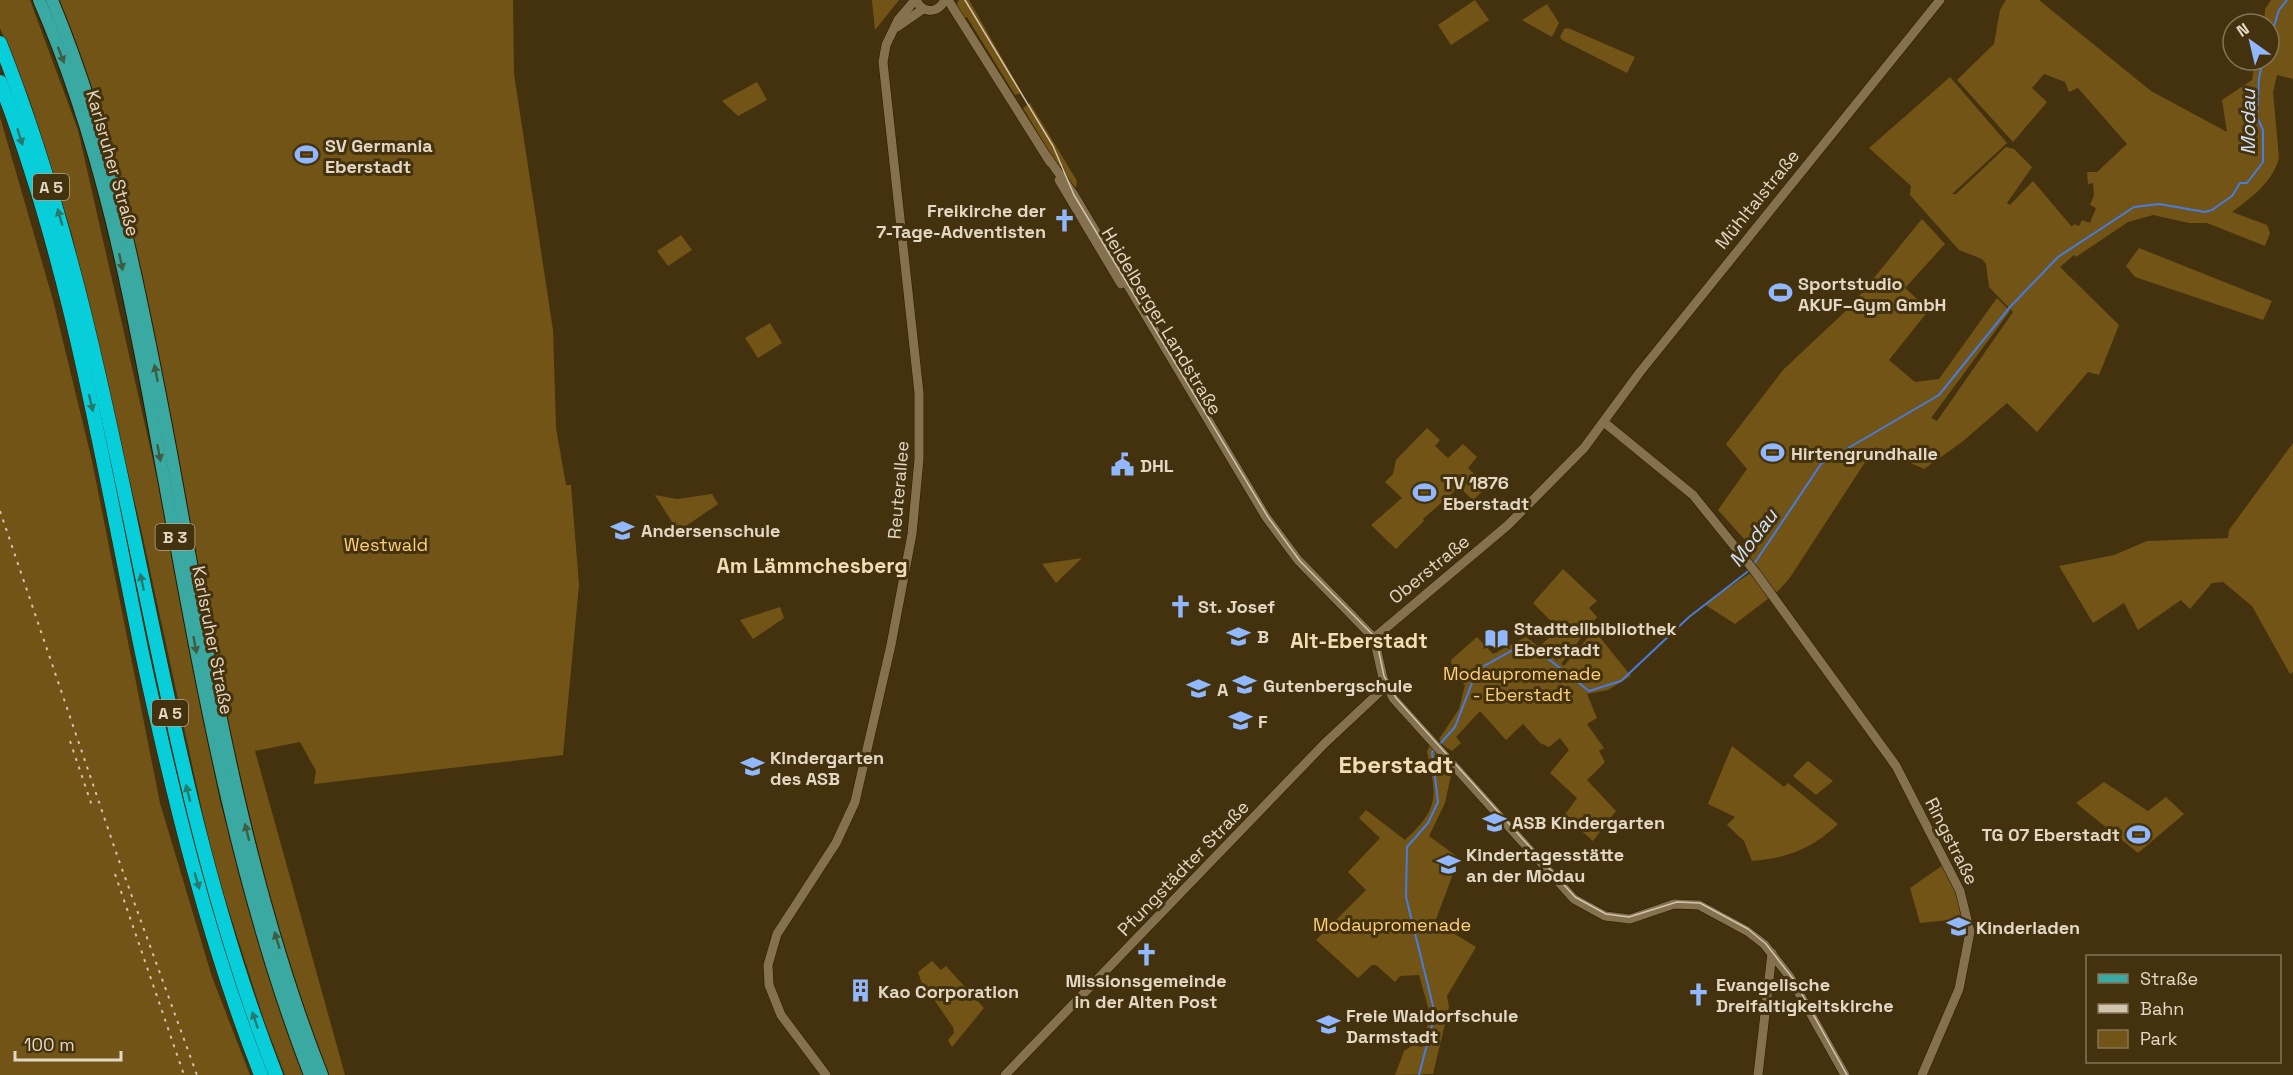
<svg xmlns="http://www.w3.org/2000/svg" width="2293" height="1075" font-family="'Space Grotesk',sans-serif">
<rect width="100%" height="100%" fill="#44320e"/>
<g fill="#725416">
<polygon points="0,0 30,0 78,130 160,491 220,801 249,905 304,1075 285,1075 265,1023 213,861 142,533 72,235 30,101 0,28"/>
<polygon points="55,0 513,0 514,74 553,330 556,428 566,485 571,485 579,585 563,755 314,784 316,771 300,742 255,751 345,1075 327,1075 277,930 225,712 211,628 176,462"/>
<polygon points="872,0 899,0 875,30"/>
<polygon points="959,0 969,0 1022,93 1015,95 967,17 964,19 955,7"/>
<polygon points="1475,0 1489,20 1451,45 1438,25"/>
<path d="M2006 0H2039L2151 91 2227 132 2222 100 2252 80 2255 60H2269V24H2264L2265 9 2271 0H2293V79L2277 75 2273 92 2279 158C2272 183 2252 197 2232 212L2267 225 2270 233 2265 246 2207 223H2189L2153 215 2128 222 2076 257 2074 255 2060 267 2119 325 2099 375 2088 372 2037 432 2007 403 1962 442 1924 469 1875 447 1789 579 1778 591 1735 624 1704 604 1752 572 1747 564 1754 550 1718 510 1747 469 1726 444 1783 370 1851 306 1922 219 1945 244 1905 288 1929 310 1889 360 1915 382 1939 379 1997 298 2010 311 1931 418 1937 421 2013 312 1989 287 1986 264 1982 259 1959 250 1910 195 1911 186 1869 148 1950 77 2007 143 1952 194H1956L2006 147 2014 149 2032 167 2007 203 2010 205 2033 181 2072 227 2074 224 2079 226 2082 220 2090 223 2096 208 2090 205 2094 195 2093 183 2088 184 2087 172H2097L2127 144 2078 88 2069 92 2065 82 2044 74 2032 88 2047 102 2013 142 1957 80 1994 44 2000 10Z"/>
<polygon points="1547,4 1559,23 1552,37 1522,20"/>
<polygon points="1568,28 1635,57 1627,73 1562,40 1560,37 1564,29"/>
<polygon points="757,82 767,100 738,116 722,101"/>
<polygon points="1030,103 1077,181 1076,188 1068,179 1063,166 1058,166 1023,108"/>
<polygon points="0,117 53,300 92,461 160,803 212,977 250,1075 0,1075"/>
<polygon points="681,235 692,250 668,266 657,251"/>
<polygon points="2139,248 2272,301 2263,320 2135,277 2126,266"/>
<polygon points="770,323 782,343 758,358 745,338"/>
<polygon points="1427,428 1440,440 1435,446 1448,458 1463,444 1477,457 1468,468 1487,487 1473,500 1459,487 1423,519 1424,521 1396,549 1371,525 1402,498 1385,482 1393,474 1396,460"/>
<polygon points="2293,443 2293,672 2290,674 2252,606 2223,582 2212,583 2190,609 2181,600 2138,630 2124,603 2093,623 2059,566 2114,555 2147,541 2228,538 2229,530"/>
<polygon points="712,494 718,504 670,537 672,522 655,495 677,499"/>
<polygon points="1082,558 1056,583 1042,564"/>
<polygon points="1563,569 1597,601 1589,608 1597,617 1561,664 1564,666 1594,630 1631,676 1608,690 1587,694 1597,718 1587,724 1604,748 1599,751 1605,762 1587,780 1616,811 1593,841 1564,816 1577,798 1550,773 1569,750 1560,738 1549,747 1540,743 1523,724 1506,740 1480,711 1456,737 1461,743 1452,751 1443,745 1439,739 1459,709 1465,685 1453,675 1451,660 1477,637 1493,654 1526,637 1560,663 1542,644 1559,629 1533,603"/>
<polygon points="780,607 784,618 753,639 740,620"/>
<path d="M1430 745 1455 771 1451 775 1445 803 1429 836 1459 858 1435 922 1476 947 1447 996 1449 1007 1433 1074 1395 1075 1404 1051 1413 1045 1422 1047 1430 1014 1419 975 1400 976 1395 982 1376 965H1372L1358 978 1316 940 1366 890 1348 872 1380 838 1359 818 1366 810 1405 840C1441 807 1436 796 1427 751Z"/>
<path d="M1732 746 1784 787 1788 783 1838 824C1812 849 1787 858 1752 861L1744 841 1727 825 1735 817 1708 804Z"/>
<polygon points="1808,761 1833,781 1816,795 1793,776"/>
<polygon points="2104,782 2148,811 2166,797 2184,814 2138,853 2076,803"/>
<polygon points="1946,863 1968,918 1920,923 1910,888"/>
<polygon points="932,961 941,970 946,966 984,1008 952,1047 948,1040 954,1033 953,1027 921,981 918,972"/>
</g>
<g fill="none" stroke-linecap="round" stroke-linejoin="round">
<g stroke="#477ce0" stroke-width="2">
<polyline points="2269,43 2279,10 2287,0"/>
<polyline points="1754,564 1821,464 1939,395 2010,307 2058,257 2134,207 2159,204 2205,212 2212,210 2232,196 2240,183 2247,183 2263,162 2263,130 2257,117 2259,78 2263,60"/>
<polyline points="1439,745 1455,727 1477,670 1527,642 1589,691 1621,681 1689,617 1751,569"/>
<polyline points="1419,1075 1435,1014 1406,897 1407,847 1428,823 1438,802 1432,752 1435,749"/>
</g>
<defs>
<g id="minor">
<path d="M916 0C923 14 937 14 945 0"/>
<polyline points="948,0 1050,162"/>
<polyline points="897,27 923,9"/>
<polyline points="1048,158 1074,195 1266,517 1298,560 1374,638 1383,678 1393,698 1574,899 1605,916 1630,919 1674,904 1699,905 1747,931 1764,944 1790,977 1845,1075"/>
<polyline points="1059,180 1121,284"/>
<polyline points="1605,423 1693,495 1756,573 1896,766 1960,891 1970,932 1959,989 1922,1075"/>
<polyline points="1374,638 1508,525 1584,448 1640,372 1940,0"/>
<polyline points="826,1075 781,1015 769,985 768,965 777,934 836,843 855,802 891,645 912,534 919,459 919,393 883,62 886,45 898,20 915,0"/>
<polyline points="1005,1075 1324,744 1386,686"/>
<polyline points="1758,1075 1772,953"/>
</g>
<g id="major">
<path d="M39 0C100 140 130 292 157 441 197 655 231 871 310 1075"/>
<path d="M52 0C113 146 143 303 172 458 210 666 244 877 322 1075"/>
</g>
<g id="highway">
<path d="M0 43C132 376 145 741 276 1075"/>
<path d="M0 82C71 265 102 461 142 653 173 796 207 938 261 1075"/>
</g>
</defs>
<use href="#minor" stroke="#281a01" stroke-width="10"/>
<use href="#major" stroke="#281a01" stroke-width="14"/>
<use href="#highway" stroke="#281a01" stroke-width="15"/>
<use href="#minor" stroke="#85714d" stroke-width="9"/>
<use href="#major" stroke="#39a9a1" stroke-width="12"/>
<use href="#highway" stroke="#07ced9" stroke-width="14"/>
<polyline stroke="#d1c5b0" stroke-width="1.5" points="965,0 1053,146 1074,195 1268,517 1300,561 1376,638 1384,676 1396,698 1575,897 1606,914 1629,917 1677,902 1700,903 1748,929 1766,944 1794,980 1847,1075"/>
<g stroke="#d1c5b0" stroke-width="2" stroke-dasharray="3 6" stroke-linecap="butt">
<polyline points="0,511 118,858 197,1075"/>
<polyline points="70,741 93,809"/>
<polyline points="115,874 184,1075"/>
</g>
</g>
<defs><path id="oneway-solid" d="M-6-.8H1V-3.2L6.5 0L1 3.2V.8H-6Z" transform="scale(1.5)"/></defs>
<g fill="#405c41">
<use href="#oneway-solid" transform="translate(61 55) rotate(69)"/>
<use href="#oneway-solid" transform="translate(121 262) rotate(78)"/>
<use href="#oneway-solid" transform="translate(156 373) rotate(-101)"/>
<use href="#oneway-solid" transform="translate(159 453) rotate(79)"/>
<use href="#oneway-solid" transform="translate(195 645) rotate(80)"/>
<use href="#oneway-solid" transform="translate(247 832) rotate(-104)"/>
<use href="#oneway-solid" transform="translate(277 940) rotate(-107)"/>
</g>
<g fill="#297869">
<use href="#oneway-solid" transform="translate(20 137) rotate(72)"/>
<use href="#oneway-solid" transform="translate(60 217) rotate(-106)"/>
<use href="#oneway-solid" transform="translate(91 403) rotate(77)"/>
<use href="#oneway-solid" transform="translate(142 582) rotate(-102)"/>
<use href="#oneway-solid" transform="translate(188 793) rotate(-104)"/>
<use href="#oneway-solid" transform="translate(197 881) rotate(74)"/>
<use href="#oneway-solid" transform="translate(255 1020) rotate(-109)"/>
</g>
<defs>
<symbol id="stadium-bare" viewBox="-9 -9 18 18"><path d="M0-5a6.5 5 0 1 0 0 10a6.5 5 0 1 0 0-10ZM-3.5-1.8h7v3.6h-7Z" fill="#91b8fd" stroke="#44320e" stroke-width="2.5" paint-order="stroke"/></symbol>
<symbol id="church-bare" viewBox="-9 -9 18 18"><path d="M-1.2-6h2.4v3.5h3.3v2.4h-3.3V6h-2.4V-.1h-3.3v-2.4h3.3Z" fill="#91b8fd" stroke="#44320e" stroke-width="2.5" paint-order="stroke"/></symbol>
<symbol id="civic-bare" viewBox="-9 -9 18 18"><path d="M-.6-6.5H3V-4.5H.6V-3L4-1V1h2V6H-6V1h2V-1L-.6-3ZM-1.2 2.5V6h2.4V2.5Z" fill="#91b8fd" stroke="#44320e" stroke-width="2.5" paint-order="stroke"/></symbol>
<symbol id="school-bare" viewBox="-9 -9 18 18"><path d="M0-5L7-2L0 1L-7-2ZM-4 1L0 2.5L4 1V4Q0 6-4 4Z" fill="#91b8fd" stroke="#44320e" stroke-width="2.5" paint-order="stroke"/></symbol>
<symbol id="library-bare" viewBox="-9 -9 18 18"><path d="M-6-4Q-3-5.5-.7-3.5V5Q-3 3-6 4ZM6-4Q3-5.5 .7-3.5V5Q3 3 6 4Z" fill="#91b8fd" stroke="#44320e" stroke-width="2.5" paint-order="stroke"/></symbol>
<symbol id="building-bare" viewBox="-9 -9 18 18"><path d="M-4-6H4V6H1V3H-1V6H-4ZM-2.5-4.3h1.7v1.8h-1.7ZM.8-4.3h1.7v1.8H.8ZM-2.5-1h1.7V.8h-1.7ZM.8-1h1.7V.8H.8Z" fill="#91b8fd" stroke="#44320e" stroke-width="2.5" paint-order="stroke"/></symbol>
</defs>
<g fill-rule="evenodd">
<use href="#stadium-bare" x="290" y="138" width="33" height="33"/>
<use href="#church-bare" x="1048" y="204" width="33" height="33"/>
<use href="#stadium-bare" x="1764" y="276" width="33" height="33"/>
<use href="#stadium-bare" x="1756" y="436" width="33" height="33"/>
<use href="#civic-bare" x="1106" y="448" width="33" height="33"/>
<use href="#stadium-bare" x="1408" y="476" width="33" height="33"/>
<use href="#school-bare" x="606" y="514" width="33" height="33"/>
<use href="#church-bare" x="1164" y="590" width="33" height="33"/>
<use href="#school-bare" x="1222" y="620" width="33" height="33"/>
<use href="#library-bare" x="1480" y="622" width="33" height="33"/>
<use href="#school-bare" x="1228" y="668" width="33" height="33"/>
<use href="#school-bare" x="1182" y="672" width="33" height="33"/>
<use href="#school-bare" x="1224" y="704" width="33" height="33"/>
<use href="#school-bare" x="736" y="750" width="33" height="33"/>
<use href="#school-bare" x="1478" y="806" width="33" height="33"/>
<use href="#stadium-bare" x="2122" y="818" width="33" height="33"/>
<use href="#school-bare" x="1432" y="848" width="33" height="33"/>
<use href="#school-bare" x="1942" y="910" width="33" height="33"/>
<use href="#church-bare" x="1130" y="938" width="33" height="33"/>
<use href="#building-bare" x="844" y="974" width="33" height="33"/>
<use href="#church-bare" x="1682" y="978" width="33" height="33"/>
<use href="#school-bare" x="1312" y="1008" width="33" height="33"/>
</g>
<g text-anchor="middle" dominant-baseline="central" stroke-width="6" stroke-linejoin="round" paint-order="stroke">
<g fill="#44320e" stroke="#b3a68e" stroke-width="1.5">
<rect x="33" y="174" width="36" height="26" rx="4.5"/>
<rect x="155.5" y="524" width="39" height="26" rx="4.5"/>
<rect x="152" y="700" width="36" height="26" rx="4.5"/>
</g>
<g font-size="16" font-weight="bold" fill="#e3d8c5">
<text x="51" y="187">A 5</text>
<text x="175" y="537">B 3</text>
<text x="170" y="713">A 5</text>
</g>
<g font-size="18" font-weight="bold" fill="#e3d8c5" stroke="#44320e" text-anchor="start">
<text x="325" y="145">SV Germania<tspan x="325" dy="21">Eberstadt</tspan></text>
<text x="1046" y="210" text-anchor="end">Freikirche der<tspan x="1046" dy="21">7-Tage-Adventisten</tspan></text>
<text x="1798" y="283">Sportstudio<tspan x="1798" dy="21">AKUF–Gym GmbH</tspan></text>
<text x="1791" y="453">Hirtengrundhalle</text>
<text x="1140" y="465">DHL</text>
<text x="1443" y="482">TV 1876<tspan x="1443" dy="21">Eberstadt</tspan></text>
<text x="641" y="530">Andersenschule</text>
<text x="1198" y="606">St. Josef</text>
<text x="1514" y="628">Stadtteilbibliothek<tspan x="1514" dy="21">Eberstadt</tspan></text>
<text x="1257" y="636">B</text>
<text x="1263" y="685">Gutenbergschule</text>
<text x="1217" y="689">A</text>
<text x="1258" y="721">F</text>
<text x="770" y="757">Kindergarten<tspan x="770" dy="21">des ASB</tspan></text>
<text x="1512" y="822">ASB Kindergarten</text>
<text x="2120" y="834" text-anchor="end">TG 07 Eberstadt</text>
<text x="1466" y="854">Kindertagesstätte<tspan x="1466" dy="21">an der Modau</tspan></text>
<text x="1976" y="927">Kinderladen</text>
<text x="1146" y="980" text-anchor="middle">Missionsgemeinde<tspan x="1146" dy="21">in der Alten Post</tspan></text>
<text x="1716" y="984">Evangelische<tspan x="1716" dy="21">Dreifaltigkeitskirche</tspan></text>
<text x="878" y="991">Kao Corporation</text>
<text x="1346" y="1015">Freie Waldorfschule<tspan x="1346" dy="21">Darmstadt</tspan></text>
</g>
<g font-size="18" fill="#e3d8c5" stroke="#44320e">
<text transform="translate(113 163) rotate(74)">Karlsruher Straße</text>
<text transform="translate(1757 199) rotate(-51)">Mühltalstraße</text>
<text transform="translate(1162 321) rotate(59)">Heidelberger Landstraße</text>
<text transform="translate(898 490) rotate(-85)">Reuterallee</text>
<text transform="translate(1429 569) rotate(-39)">Oberstraße</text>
<text transform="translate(213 640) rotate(79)">Karlsruher Straße</text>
<text transform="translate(1952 841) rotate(63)">Ringstraße</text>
<text transform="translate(1183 868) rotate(-46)">Pfungstädter Straße</text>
</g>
<g font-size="18" fill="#fed07b" stroke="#44320e">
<text x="386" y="544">Westwald</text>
<text x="1522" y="673">Modaupromenade<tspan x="1522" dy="21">- Eberstadt</tspan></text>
<text x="1392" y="924">Modaupromenade</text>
</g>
<g font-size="20" font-style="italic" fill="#d2e1fa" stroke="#44320e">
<text transform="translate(2248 122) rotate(-90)">Modau</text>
<text transform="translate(1753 538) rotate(-53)">Modau</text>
</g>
<g font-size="21" font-weight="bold" fill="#f3ddb6" stroke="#44320e">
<text x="812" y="565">Am Lämmchesberg</text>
<text x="1359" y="640">Alt-Eberstadt</text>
</g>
<g font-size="24" font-weight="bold" fill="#f3ddb6" stroke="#44320e">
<text x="1396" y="764">Eberstadt</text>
</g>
</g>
<rect x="2086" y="955" width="195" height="108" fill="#44320e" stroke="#847457" stroke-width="1.5"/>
<rect x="2098" y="974" width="30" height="9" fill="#39a9a1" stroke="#847457" stroke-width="1.5"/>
<text x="2140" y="985" font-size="18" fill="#e3d8c5">Straße</text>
<rect x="2098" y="1004" width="30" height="9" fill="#d1c5b0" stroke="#847457" stroke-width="1.5"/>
<text x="2140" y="1015" font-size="18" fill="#e3d8c5">Bahn</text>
<rect x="2098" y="1030" width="30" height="18" fill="#725416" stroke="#847457" stroke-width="1.5"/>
<text x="2140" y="1045" font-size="18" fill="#e3d8c5">Park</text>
<g transform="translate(2251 42) rotate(326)"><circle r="28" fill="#44320e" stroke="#847457" stroke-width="1.5"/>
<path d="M0-4.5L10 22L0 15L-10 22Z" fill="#91b8fd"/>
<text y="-9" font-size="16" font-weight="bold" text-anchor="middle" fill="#e3d8c5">N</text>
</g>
<path d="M15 1051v9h106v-9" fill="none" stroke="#e3d8c5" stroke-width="3"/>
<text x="24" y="1051" font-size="18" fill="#e3d8c5" stroke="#44320e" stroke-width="4.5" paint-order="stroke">100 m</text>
</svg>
